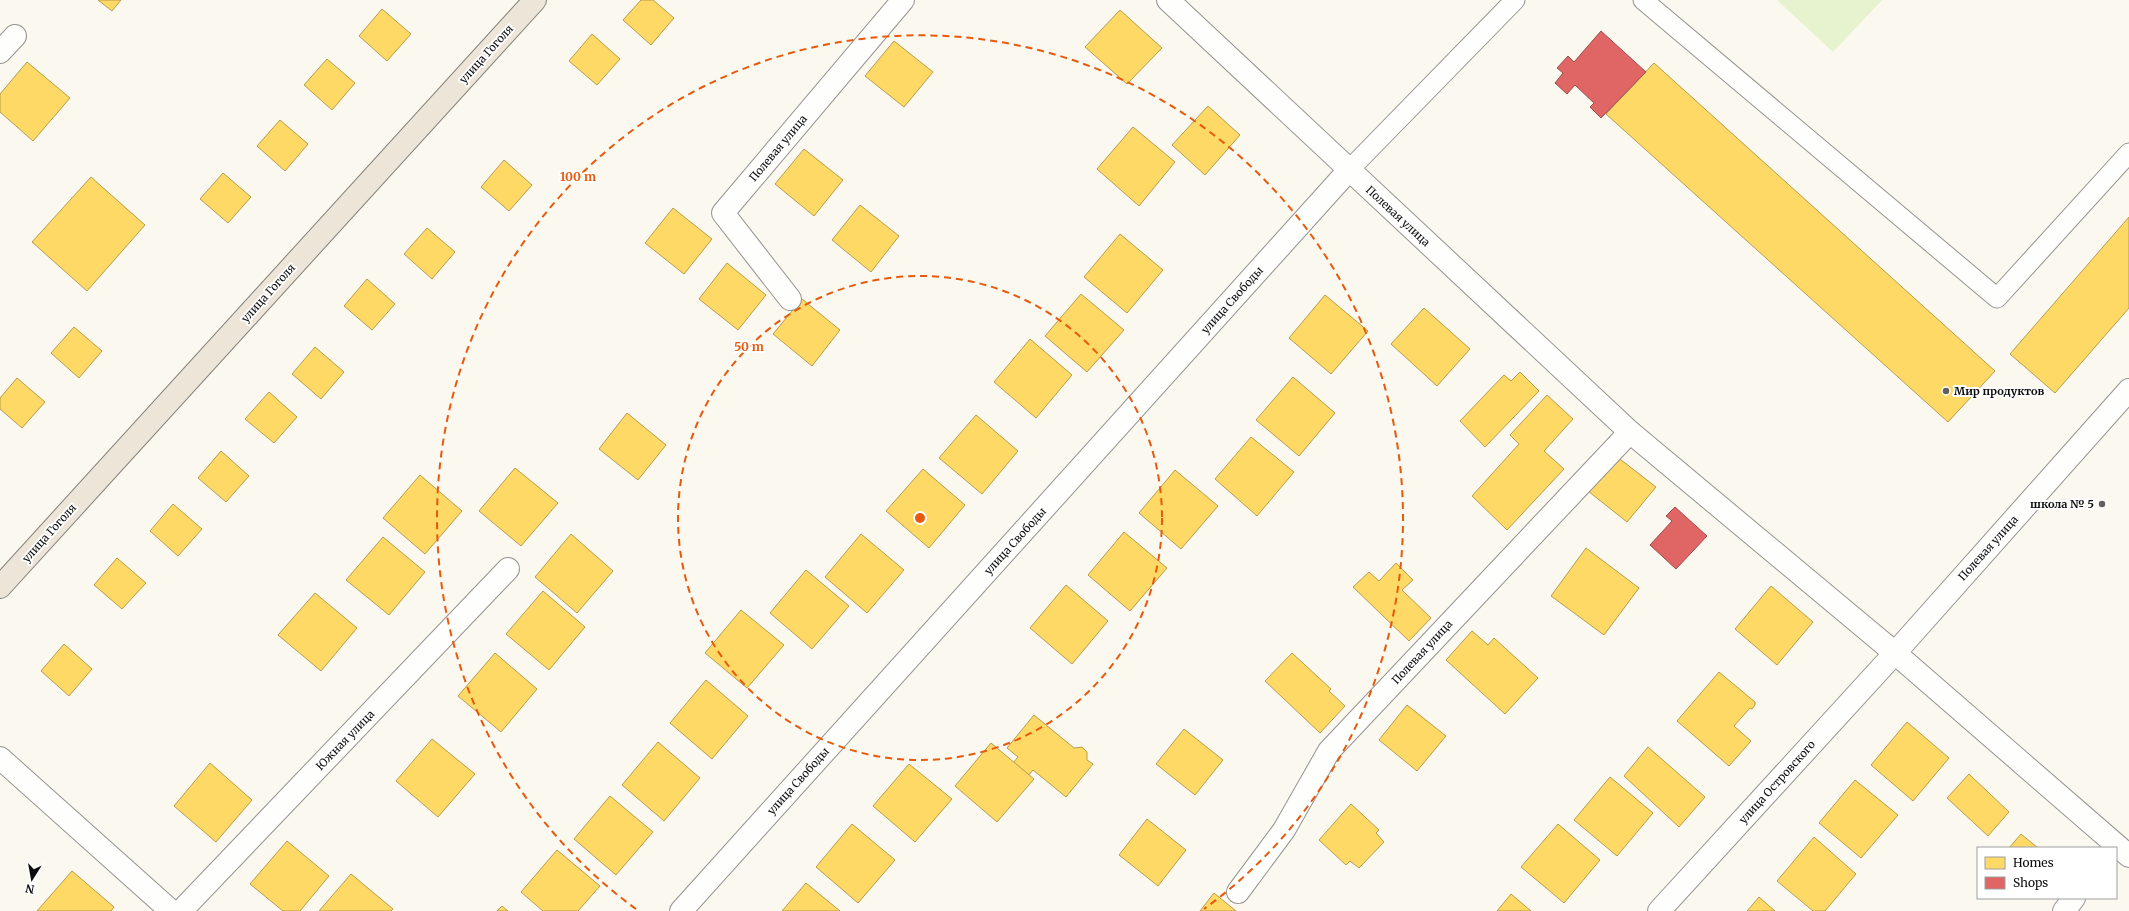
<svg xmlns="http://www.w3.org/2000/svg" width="2129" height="911" font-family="Merriweather,serif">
<rect width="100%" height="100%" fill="#fbf8f0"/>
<polygon fill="#e7f2ce" points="1777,0 1882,0 1833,52"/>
<g fill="#ffd966" stroke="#b69c4b">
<polygon points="98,0 121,0 112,11"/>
<polygon points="641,0 653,0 674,18 651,45 623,20"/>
<polygon points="382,9 411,34 387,61 359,36"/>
<polygon points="1120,10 1162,48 1127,84 1085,47"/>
<polygon points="592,34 620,59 597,85 569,61"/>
<polygon points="894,41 933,72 904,107 865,76"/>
<polygon points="327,59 355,83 332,110 304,85"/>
<polygon points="27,62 70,98 33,141 0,112 0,94"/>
<polygon points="1654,63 1995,371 1948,422 1606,114"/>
<polygon points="1208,106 1240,135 1205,175 1172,145"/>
<polygon points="280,120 308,144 285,171 257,146"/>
<polygon points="1133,127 1175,162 1139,206 1097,169"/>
<polygon points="804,149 843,180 814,216 775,184"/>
<polygon points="504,160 532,185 509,211 481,187"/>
<polygon points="223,173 251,197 228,223 200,199"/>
<polygon points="91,177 145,225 87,291 32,242"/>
<polygon points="860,205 899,236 871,272 832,240"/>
<polygon points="673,208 712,239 684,274 645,243"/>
<polygon points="2129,217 2129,308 2055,393 2010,354"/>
<polygon points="427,228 455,252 432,279 404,254"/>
<polygon points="1120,234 1163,270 1127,313 1084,277"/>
<polygon points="727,263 766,295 738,330 699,299"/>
<polygon points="367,279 395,304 372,330 344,306"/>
<polygon points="1081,294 1124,330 1087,372 1045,336"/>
<polygon points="1325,295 1368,331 1331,374 1289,338"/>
<polygon points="802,299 840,330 812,366 773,334"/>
<polygon points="1424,308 1470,349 1437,386 1391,344"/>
<polygon points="74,327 102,351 79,378 51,353"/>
<polygon points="1030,339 1072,375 1036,418 994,382"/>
<polygon points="315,347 344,372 321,399 292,374"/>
<polygon points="1520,372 1539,391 1485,447 1460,421 1504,375 1511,381"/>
<polygon points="1293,377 1335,413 1299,456 1256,420"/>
<polygon points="17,378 45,402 22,428 0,409 0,398"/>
<polygon points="269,392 297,417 274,443 245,419"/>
<polygon points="1547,395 1573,419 1544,451 1564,469 1507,530 1472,496 1519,444 1510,435"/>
<polygon points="627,413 666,445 638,480 599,449"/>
<polygon points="976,415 1018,451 982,494 939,458"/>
<polygon points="1251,437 1294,472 1257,516 1215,479"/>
<polygon points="221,451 249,476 226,502 198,478"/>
<polygon points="1616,456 1656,487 1627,522 1588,491"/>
<polygon points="515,468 558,503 521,546 479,511"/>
<polygon points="923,469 965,505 929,548 886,511"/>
<polygon points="1175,470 1218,506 1181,549 1139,513"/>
<polygon points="420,475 462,511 425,554 383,518"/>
<polygon points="173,504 202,529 178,556 150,531"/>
<polygon points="1124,532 1167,568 1130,611 1088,575"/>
<polygon points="571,534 613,571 577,613 535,577"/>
<polygon points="861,534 904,570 867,613 825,577"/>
<polygon points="383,537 425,572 389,615 346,580"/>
<polygon points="1586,548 1639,588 1604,635 1551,596"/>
<polygon points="117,558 146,583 122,609 94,585"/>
<polygon points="1396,563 1413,580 1402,590 1431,618 1409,641 1353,587 1369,572 1379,581"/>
<polygon points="806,570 849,606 812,649 770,613"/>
<polygon points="1066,585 1108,621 1072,664 1030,628"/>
<polygon points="1771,586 1813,622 1777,665 1735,629"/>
<polygon points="543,591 585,627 549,670 506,634"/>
<polygon points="315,593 357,628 321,671 278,635"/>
<polygon points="741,610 784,645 747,688 705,653"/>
<polygon points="1472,631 1488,645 1494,638 1538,678 1505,714 1446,660"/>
<polygon points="64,644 92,669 69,696 41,671"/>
<polygon points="495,653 537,689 501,732 458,696"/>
<polygon points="1292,653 1331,689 1329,691 1345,706 1320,733 1265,681"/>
<polygon points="1719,672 1755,702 1755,705 1752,709 1750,708 1734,726 1751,741 1729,766 1677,721"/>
<polygon points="706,680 748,716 712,759 670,723"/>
<polygon points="1407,705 1446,736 1417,771 1379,740"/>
<polygon points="1034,715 1074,748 1082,747 1087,752 1087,760 1093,764 1066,797 1033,770 1028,776 1013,763 1018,757 1007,748"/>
<polygon points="1907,722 1949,758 1913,801 1871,765"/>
<polygon points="1184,729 1223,760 1195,795 1156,764"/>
<polygon points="432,739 475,774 438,817 396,781"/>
<polygon points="658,742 700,778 664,821 622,785"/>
<polygon points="991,743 1034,779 997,822 955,786"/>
<polygon points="1648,747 1705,797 1679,827 1624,776"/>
<polygon points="210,763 252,800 216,842 174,806"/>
<polygon points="909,764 952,799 915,842 873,806"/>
<polygon points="1969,774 2009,812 1988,836 1947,798"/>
<polygon points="1610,777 1653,813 1617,856 1574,820"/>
<polygon points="1855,780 1898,815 1861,858 1819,823"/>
<polygon points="610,796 653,832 616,875 574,839"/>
<polygon points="1351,804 1379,830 1376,833 1384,842 1359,868 1350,861 1346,865 1319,840"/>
<polygon points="1147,819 1186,850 1158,886 1119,855"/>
<polygon points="852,824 895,860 858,903 816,867"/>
<polygon points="1558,824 1600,860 1564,903 1521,867"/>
<polygon points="2021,834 2038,848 2009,848"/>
<polygon points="1814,837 1856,874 1825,911 1813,911 1777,881"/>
<polygon points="287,841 329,876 300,911 283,911 250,884"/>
<polygon points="557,850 600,886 578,911 543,911 521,892"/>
<polygon points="72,871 114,907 111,911 37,911"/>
<polygon points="351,874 393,909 391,911 319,911"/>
<polygon points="806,883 840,911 782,911"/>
<polygon points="1214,893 1236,911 1200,911"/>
<polygon points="1511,894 1531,911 1497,911"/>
<polygon points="1759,897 1775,911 1747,911"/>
<polygon points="502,906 508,911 497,911"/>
</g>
<g fill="#e06666" stroke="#a14b4b">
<polygon points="1601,31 1646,72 1601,118 1590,107 1594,103 1575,85 1567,94 1555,83 1563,73 1557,68 1568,56 1574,62"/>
<polygon points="1675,507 1707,536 1676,569 1650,545 1672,521 1666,516"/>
</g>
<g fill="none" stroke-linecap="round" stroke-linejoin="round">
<defs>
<g id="lane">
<polyline points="1643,0 1997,298 2129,153"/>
<polyline points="1349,170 1515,0"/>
</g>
<g id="street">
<polyline points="1168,0 1630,432 1895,653 2129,856"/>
<polyline points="0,52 15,36"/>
<polyline points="790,299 723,213 903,0"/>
<polyline points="0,758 171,911"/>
<polyline points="1238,892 1284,830 1329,751 1630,432"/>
<polyline points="181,911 508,569"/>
<polyline points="681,911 1349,170"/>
<polyline points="1659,911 1895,653 2129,390"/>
<polyline points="2064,911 2074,898"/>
</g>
<polyline id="primary" points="0,587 535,0"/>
</defs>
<use href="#lane" stroke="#94938f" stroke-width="21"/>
<use href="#street" stroke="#94938f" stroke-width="24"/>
<use href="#primary" stroke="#81807c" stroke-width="24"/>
<use href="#lane" stroke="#fefefd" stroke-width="19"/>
<use href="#street" stroke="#fefefd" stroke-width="22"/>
<use href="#primary" stroke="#ede5d7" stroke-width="22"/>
</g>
<g fill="none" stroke="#e8590c" stroke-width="2" stroke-dasharray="7 5">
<circle cx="920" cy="518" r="242"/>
<path d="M636 909A483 483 0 1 1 1204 909"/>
</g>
<g fill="#605f5c" stroke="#fff" stroke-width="1.5">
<circle cx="1946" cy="391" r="4"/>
<circle cx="2102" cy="504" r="4"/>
</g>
<g text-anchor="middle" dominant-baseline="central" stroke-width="4" stroke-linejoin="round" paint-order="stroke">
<g font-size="11" fill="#0d0d0d" stroke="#fff">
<text transform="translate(486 54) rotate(-48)">улица Гоголя</text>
<text transform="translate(778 148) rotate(-50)">Полевая улица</text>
<text transform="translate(1398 216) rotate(43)">Полевая улица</text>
<text transform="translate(268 293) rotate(-48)">улица Гоголя</text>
<text transform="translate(1232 300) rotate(-48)">улица Свободы</text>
<text transform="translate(49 533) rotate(-48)">улица Гоголя</text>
<text transform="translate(1015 541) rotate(-48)">улица Свободы</text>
<text transform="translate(1988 548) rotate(-48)">Полевая улица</text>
<text transform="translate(1422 652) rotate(-47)">Полевая улица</text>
<text transform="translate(345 740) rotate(-46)">Южная улица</text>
<text transform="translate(798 781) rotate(-48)">улица Свободы</text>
<text transform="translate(1777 782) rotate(-48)">улица Островского</text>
</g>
<g font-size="11" font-weight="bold" fill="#0d0d0d" stroke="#fff" text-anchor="start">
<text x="1954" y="391">Мир продуктов</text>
<text x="2094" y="504" text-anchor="end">школа № 5</text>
</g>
</g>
<circle cx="920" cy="518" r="6" fill="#e8590c" stroke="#fff" stroke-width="2"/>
<g font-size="12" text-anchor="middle" font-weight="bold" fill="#e8590c" stroke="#fff" stroke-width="4" stroke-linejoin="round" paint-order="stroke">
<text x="578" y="181">100 m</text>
<text x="749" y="351">50 m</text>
</g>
<rect x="1977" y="847" width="140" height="52" fill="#ffffff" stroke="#9e9e9e"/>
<rect x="1985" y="857" width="20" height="12" fill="#ffd966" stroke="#9e9e9e"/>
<text x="2013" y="867" font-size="12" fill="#0d0d0d">Homes</text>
<rect x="1985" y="877" width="20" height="12" fill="#e06666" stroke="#9e9e9e"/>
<text x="2013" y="887" font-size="12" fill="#0d0d0d">Shops</text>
<g transform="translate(32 879) rotate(191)" stroke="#ffffff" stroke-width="3" paint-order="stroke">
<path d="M0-3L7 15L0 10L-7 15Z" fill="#0d0d0d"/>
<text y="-6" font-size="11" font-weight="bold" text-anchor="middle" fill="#0d0d0d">N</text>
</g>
</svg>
